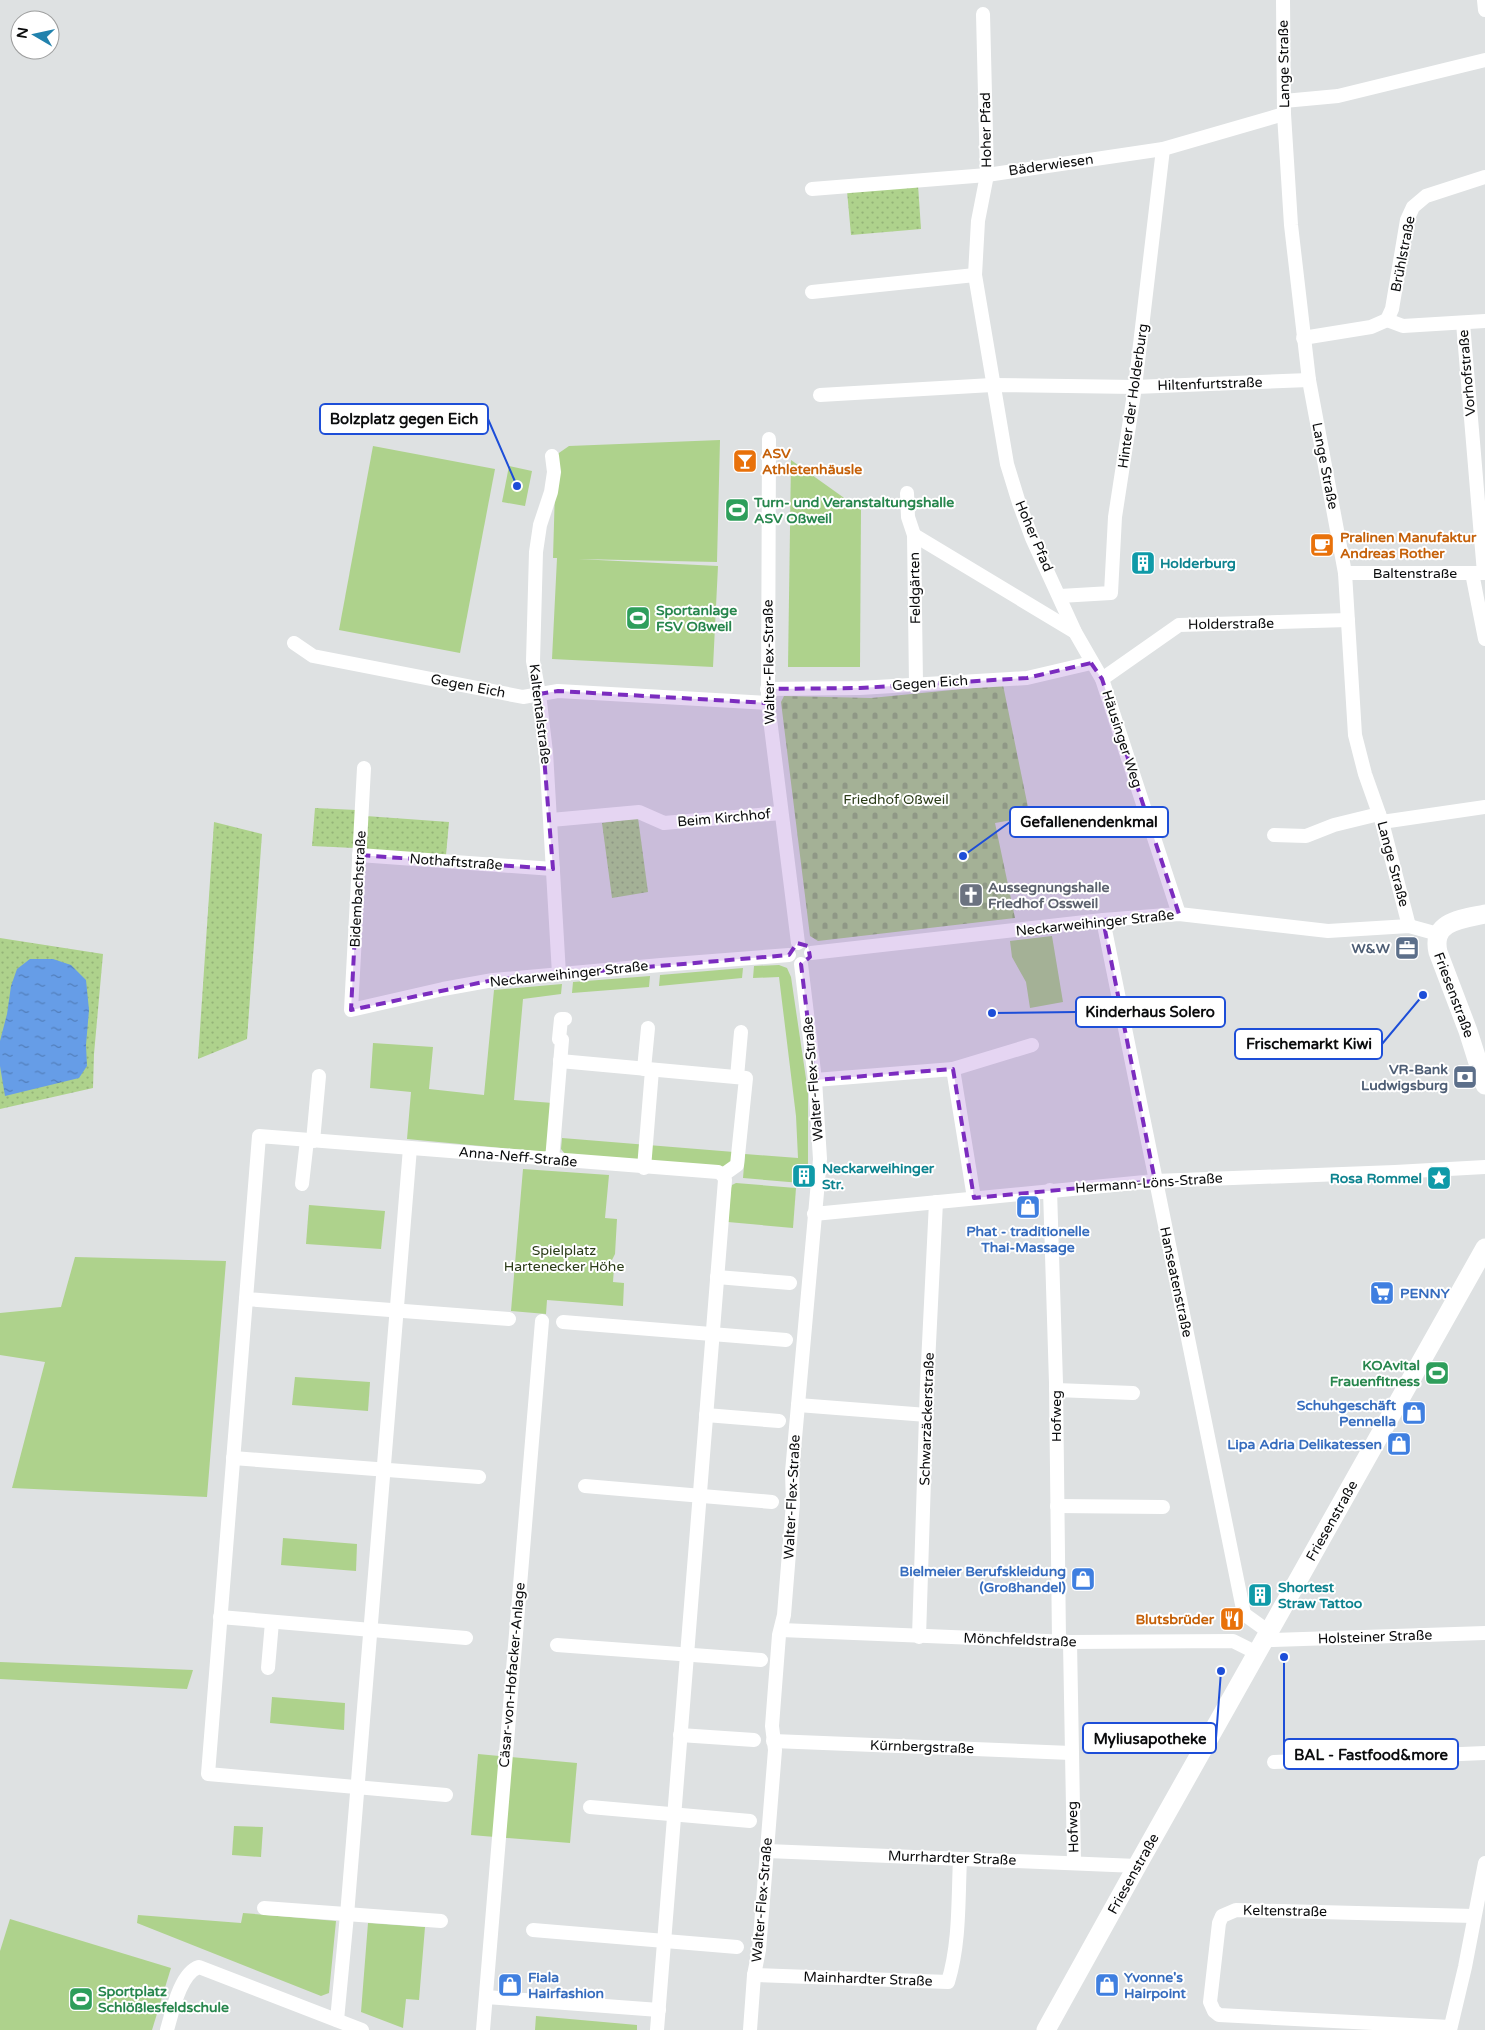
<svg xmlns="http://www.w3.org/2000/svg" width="1485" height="2030" font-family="'Varela Round',sans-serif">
<defs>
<pattern id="grass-dots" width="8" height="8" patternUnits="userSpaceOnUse" patternTransform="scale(1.25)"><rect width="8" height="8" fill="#aed28c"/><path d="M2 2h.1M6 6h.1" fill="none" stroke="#94b378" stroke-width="1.8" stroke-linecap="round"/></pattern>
<pattern id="cemetery-stones" width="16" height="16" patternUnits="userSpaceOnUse" patternTransform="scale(1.25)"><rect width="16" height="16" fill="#aed28c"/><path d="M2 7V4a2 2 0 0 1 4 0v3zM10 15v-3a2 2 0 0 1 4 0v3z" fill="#94b378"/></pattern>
<pattern id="water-ripples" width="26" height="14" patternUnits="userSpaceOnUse" patternTransform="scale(1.25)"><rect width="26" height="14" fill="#669de7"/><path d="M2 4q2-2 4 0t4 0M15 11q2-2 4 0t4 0" fill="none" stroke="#527eba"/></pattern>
</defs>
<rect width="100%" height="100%" fill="#dee1e2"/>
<g fill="url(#grass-dots)">
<polygon points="918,185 921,229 851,235 847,191"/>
<polygon points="315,808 356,810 354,848 312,846"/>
<polygon points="366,816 449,822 446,855 366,850"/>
<polygon points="638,818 648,892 612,898 602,823"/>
<polygon points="214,822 262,834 247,1039 198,1059"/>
<polygon points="0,938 103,954 94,1054 93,1088 0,1109"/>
</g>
<polygon fill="url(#cemetery-stones)" points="1003,685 1030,817 995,823 1015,918 818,941 810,936 781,702 784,696 871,698"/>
<g fill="#aed28c">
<polygon points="720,440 717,562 578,559 718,566 713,667 552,659 557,558 553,558 556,455 569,446"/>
<polygon points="373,446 495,469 460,653 339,630"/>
<polygon points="791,460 861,510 860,667 788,667"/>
<polygon points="509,466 532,471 525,506 502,502"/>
<polygon points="1052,936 1063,1002 1030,1008 1026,982 1012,957 1010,941"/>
<polygon points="779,965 787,968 791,977 808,1092 808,1171 802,1171 801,1183 743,1178 745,1154 798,1158 796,1116 779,977 753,978 754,966"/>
<polygon points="743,968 742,978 659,986 660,975"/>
<polygon points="650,976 649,987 572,993 573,982"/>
<polygon points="562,984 561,994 523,999 514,1100 553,1103 549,1149 544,1152 407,1139 411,1092 370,1088 373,1043 433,1047 429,1089 484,1095 494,990"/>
<polygon points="562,1138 734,1152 733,1160 726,1167 565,1154 561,1149"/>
<polygon points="523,1169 609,1175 605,1218 617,1219 615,1254 611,1262 614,1268 613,1282 624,1283 623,1306 547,1300 546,1314 511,1311"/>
<polygon points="736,1183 796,1188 793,1228 728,1222 731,1188 732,1185"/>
<polygon points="309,1205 385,1211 381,1249 306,1244"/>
<polygon points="75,1257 226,1261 207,1497 12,1488 45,1362 0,1355 0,1313 61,1307"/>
<polygon points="295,1377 370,1382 368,1411 292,1405"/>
<polygon points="283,1538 357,1544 356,1571 281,1565"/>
<polygon points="0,1662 193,1670 187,1689 0,1679"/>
<polygon points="272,1697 345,1703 344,1730 270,1723"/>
<polygon points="478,1754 577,1763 570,1843 471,1835"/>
<polygon points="234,1826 263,1827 261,1857 232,1855"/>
<polygon points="243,1913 336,1921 329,1993 321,1996 137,1923 138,1915 241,1923"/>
<polygon points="10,1919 171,1968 152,2030 0,2030 0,1951"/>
<polygon points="368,1923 425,1927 419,2000 406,1999 403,2028 361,2012"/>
<polygon points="536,2016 637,2025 637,2030 535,2030"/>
</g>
<polygon fill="url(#water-ripples)" points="30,959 53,959 71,965 86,980 89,1010 86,1045 87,1066 79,1078 5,1096 0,1066 0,1041 7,1014 11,986 17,969"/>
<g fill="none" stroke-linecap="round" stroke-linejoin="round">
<g stroke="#fff" stroke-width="14">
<polyline points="1283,0 1284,114 1291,225 1309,380 1345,573 1355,735 1365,774 1382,822 1409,926"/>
<polyline points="1484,0 1485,10"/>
<polyline points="983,14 987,175 978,221 975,275 1007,464 1019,503 1032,538 1075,632 1102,679 1179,914"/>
<polyline points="1284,101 1338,96 1485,60"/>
<polyline points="812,189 987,175 1163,149 1284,114"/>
<polyline points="812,292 975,275"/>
<polyline points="1387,320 1392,309 1407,220 1413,207 1426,196 1485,177"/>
<polyline points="1387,320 1403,326 1485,321"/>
<polyline points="1463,323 1484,573"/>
<polyline points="1303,338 1371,327 1387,320"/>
<polyline points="820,395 992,385 1135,387 1309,380"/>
<polyline points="769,439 768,703 798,943"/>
<polyline points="552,456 554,472 551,492 540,525 536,552 533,661 539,694 546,752 559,974"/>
<polyline points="907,493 908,517 914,535 916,684"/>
<polyline points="914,535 1075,632"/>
<polyline points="1345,573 1485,573"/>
<polyline points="1472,573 1485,639"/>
<polyline points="1060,596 1111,593 1115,517 1135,387 1163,149"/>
<polyline points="294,643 313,656 523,697 558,691 768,703"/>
<polyline points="1102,679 1179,625 1348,620"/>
<polyline points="767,689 860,688 1027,678 1091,663"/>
<polyline points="364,768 351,1010 443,989 493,980 661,965 789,955"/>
<polyline points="551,820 639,812 664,823 781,813"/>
<polyline points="1382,822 1485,807"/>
<polyline points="1274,835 1306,836 1334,825 1379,814"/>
<polyline points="359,855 553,869"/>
<polyline points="1103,920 1244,1614 1269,1632"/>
<polyline points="811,953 1103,920 1179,914 1328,931 1409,926 1438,934"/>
<polyline points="560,1061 746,1078 737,1165 723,1175"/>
<polyline points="644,1069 648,1028"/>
<polyline points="953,1069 1032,1045"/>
<polyline points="737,1077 741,1032"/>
<polyline points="815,1080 953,1069 974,1198"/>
<polyline points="313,1141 319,1076"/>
<polyline points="552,1160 562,1040 559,1039 561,1019 565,1019"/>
<polyline points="644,1168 652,1070"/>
<polyline points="302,1184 307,1140"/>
<polyline points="1050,1190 1056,1383 1059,1641"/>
<polyline points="814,1214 1155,1181 1395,1172 1485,1167"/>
<polyline points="717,1277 790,1283"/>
<polyline points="246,1299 509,1319"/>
<polyline points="563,1322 786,1340"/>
<polyline points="1056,1390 1133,1393"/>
<polyline points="798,1405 927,1415"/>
<polyline points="706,1415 779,1421"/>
<polyline points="233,1458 479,1477"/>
<polyline points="585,1486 772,1502"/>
<polyline points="1057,1506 1163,1507"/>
<polyline points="220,1617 466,1638"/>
<polyline points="781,1630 1070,1642 1233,1641 1257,1653"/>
<polyline points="919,1637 927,1384 936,1202"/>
<polyline points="1266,1637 1273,1640 1485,1633"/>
<polyline points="1070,1642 1074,1863"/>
<polyline points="557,1645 761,1660"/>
<polyline points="268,1668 272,1622"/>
<polyline points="680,1735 754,1740"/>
<polyline points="773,1741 1071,1753"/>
<polyline points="1274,1762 1485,1753"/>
<polyline points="446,1795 208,1774 259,1136 718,1172 723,1175"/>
<polyline points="590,1807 750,1821"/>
<polyline points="767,1851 1137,1866"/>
<polyline points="264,1908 441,1921"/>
<polyline points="533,1930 737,1947"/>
<path d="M754 1975 948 1982C960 1942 958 1901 960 1859"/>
<polyline points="486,1997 659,2010"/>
<polyline points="337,2020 347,1915 410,1148"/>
<polyline points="1450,2027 1219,2015 1214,2011 1210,2002 1219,1923 1222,1916 1236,1910 1474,1916"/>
<path d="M167 2030C172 2013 180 1973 199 1967L362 2030"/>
<polyline points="483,2030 542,1321"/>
<polyline points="657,2030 725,1180 723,1175"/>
<polyline points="750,2030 754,1975 759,1950 775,1750 772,1726 779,1635 784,1615 793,1503 792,1472 820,1159 815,1080 801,964"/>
<polyline points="1450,2030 1465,1967 1485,1863"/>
</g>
<g stroke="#fff" stroke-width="19">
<path id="s1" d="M1485 914C1462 919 1431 921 1438 952L1468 1031 1485 1085"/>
<path id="s2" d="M1046 2030 1137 1866 1485 1248"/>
</g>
</g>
<path fill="#7b2cbf" fill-opacity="0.2" stroke="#7b2cbf" stroke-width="4" stroke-dasharray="10 6" stroke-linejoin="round" d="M1091 663 1102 679 1179 914 1103 920 1155 1181 974 1198 953 1069 815 1080 801 964 810 957 808 946 797 943 789 955 493 980 351 1010 359 855 553 869 539 694 558 691 768 703 767 689 860 688 1027 678Z"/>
<defs>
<symbol id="bar-square" viewBox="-11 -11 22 22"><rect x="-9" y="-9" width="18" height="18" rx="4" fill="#e8710a" stroke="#fff"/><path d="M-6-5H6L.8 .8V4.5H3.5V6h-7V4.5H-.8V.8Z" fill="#fff"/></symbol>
<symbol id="stadium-square" viewBox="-11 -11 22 22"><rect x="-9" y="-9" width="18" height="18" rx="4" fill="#2e9e5b" stroke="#fff"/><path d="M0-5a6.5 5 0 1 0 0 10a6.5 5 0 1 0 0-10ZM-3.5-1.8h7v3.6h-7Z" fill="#fff"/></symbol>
<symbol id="cafe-square" viewBox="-11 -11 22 22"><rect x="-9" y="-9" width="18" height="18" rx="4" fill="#e8710a" stroke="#fff"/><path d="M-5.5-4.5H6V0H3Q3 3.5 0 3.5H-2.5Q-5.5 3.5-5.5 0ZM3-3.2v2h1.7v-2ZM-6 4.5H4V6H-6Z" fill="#fff"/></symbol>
<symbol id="building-square" viewBox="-11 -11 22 22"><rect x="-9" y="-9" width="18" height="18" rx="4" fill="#0f9aa8" stroke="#fff"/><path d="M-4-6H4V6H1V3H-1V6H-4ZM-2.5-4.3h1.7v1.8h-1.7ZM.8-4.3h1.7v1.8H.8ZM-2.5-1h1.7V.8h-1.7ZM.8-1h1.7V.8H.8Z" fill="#fff"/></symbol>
<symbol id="church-square" viewBox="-11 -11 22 22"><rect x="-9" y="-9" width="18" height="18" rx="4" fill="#6b7280" stroke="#fff"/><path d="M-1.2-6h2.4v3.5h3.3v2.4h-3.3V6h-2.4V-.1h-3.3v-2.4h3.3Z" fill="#fff"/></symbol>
<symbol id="office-square" viewBox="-11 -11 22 22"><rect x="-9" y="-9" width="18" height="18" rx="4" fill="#5c6f8a" stroke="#fff"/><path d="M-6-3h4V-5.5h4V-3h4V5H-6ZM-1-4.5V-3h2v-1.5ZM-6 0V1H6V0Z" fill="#fff"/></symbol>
<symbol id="bank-square" viewBox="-11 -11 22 22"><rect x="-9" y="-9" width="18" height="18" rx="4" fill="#5c6f8a" stroke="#fff"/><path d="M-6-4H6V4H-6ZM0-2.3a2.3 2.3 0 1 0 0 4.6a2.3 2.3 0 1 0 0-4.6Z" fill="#fff"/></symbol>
<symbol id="sight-square" viewBox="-11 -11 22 22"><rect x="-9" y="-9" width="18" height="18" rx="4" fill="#0f9aa8" stroke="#fff"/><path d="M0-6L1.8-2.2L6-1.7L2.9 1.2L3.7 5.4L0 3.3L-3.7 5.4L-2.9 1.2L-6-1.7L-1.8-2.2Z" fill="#fff"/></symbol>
<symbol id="shop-square" viewBox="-11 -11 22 22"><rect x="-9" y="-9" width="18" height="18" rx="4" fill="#3f7fe0" stroke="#fff"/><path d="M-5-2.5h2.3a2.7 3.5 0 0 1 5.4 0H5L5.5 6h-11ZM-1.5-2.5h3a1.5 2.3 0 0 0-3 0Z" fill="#fff"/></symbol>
<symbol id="supermarket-square" viewBox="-11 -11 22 22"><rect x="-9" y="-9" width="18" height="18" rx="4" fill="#3f7fe0" stroke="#fff"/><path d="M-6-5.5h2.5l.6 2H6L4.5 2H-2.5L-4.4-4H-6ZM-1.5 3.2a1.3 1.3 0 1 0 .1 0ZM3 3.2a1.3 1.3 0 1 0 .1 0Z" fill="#fff"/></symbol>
<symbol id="restaurant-square" viewBox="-11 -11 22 22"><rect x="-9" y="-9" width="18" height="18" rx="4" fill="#e8710a" stroke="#fff"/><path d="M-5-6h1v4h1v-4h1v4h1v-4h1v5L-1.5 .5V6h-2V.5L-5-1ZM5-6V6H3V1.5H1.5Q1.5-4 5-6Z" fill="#fff"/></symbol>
</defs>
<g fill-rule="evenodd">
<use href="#bar-square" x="731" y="447" width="28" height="28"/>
<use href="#stadium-square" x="723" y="496" width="28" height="28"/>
<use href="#cafe-square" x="1308" y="531" width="28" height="28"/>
<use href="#building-square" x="1129" y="549" width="28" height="28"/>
<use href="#stadium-square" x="624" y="604" width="28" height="28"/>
<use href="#church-square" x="957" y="881" width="28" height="28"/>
<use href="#office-square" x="1393" y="934" width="28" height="28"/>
<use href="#bank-square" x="1451" y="1063" width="28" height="28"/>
<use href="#building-square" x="790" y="1162" width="28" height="28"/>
<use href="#sight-square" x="1425" y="1164" width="28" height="28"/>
<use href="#shop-square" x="1014" y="1193" width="28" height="28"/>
<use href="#supermarket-square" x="1368" y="1279" width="28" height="28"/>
<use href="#stadium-square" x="1423" y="1359" width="28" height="28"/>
<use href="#shop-square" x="1400" y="1399" width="28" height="28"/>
<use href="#shop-square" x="1385" y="1430" width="28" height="28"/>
<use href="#shop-square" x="1069" y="1565" width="28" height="28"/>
<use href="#building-square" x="1246" y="1581" width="28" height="28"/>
<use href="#restaurant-square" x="1218" y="1605" width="28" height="28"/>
<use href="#shop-square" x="496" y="1971" width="28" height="28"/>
<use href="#shop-square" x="1093" y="1971" width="28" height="28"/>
<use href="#stadium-square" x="67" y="1985" width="28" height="28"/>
</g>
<g text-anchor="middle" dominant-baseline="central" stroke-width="4" stroke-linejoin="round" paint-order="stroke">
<g font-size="14" fill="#0b0c0d" stroke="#fff">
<text transform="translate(1284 64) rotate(-91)">Lange Straße</text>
<text transform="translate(986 130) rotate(-91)">Hoher Pfad</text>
<text transform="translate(1051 165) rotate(-8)">Bäderwiesen</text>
<text transform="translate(1403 254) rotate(-79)">Brühlstraße</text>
<text transform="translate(1467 373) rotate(-95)">Vorhofstraße</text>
<text transform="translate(1210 384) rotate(-2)">Hiltenfurtstraße</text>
<text transform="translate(1133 396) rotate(-82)">Hinter der Holderburg</text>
<text transform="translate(1325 466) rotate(79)">Lange Straße</text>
<text transform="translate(1034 536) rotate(67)">Hoher Pfad</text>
<text x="1415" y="573">Baltenstraße</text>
<text transform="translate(915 588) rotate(-91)">Feldgärten</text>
<text transform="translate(1231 624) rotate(-1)">Holderstraße</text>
<text transform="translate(769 662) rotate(-91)">Walter-Flex-Straße</text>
<text transform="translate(930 683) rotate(-4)">Gegen Eich</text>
<text transform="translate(468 686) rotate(11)">Gegen Eich</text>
<text transform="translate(540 714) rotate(83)">Kaltentalstraße</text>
<text transform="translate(1122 739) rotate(72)">Häusinger Weg</text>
<text transform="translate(724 818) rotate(-5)">Beim Kirchhof</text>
<text transform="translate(456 862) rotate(4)">Nothaftstraße</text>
<text transform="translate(1393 864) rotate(75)">Lange Straße</text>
<text transform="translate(358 889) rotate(-87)">Bidembachstraße</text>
<text transform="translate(1095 923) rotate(-6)">Neckarweihinger Straße</text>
<text transform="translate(569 974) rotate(-6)">Neckarweihinger Straße</text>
<text stroke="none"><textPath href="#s1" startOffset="116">Friesenstraße</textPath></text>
<text transform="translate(813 1079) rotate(-95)">Walter-Flex-Straße</text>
<text transform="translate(518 1157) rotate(5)">Anna-Neff-Straße</text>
<text transform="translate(1149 1183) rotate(-4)">Hermann-Löns-Straße</text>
<text transform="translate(1176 1282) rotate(78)">Hanseatenstraße</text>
<text transform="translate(1056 1416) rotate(-90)">Hofweg</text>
<text transform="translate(927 1419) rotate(-88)">Schwarzäckerstraße</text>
<text transform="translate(792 1497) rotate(-87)">Walter-Flex-Straße</text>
<text stroke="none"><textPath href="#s2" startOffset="584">Friesenstraße</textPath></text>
<text transform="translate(1375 1637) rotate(-2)">Holsteiner Straße</text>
<text transform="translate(1020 1640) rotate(2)">Mönchfeldstraße</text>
<text transform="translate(512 1675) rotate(-85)">Cäsar-von-Hofacker-Anlage</text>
<text transform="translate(922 1747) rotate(2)">Kürnbergstraße</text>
<text transform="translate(1073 1827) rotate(-92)">Hofweg</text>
<text transform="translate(952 1858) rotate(2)">Murrhardter Straße</text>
<text stroke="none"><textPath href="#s2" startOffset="179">Friesenstraße</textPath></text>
<text transform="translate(762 1900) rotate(-85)">Walter-Flex-Straße</text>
<text transform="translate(1285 1911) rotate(1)">Keltenstraße</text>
<text transform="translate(868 1979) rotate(2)">Mainhardter Straße</text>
</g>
<g font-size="14" font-weight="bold" fill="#c56008" stroke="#fff" text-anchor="start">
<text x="762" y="453">ASV<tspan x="762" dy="16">Athletenhäusle</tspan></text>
<text x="1340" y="537">Pralinen Manufaktur<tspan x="1340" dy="16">Andreas Rother</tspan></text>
<text x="1214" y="1619" text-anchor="end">Blutsbrüder</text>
</g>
<g font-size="14" font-weight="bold" fill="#27864d" stroke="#fff" text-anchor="start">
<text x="754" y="502">Turn- und Veranstaltungshalle<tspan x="754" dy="16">ASV Oßweil</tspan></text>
<text x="656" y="610">Sportanlage<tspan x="656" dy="16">FSV Oßweil</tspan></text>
<text x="1420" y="1365" text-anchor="end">KOAvital<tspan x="1420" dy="16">Frauenfitness</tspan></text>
<text x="98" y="1991">Sportplatz<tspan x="98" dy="16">Schlößlesfeldschule</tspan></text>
</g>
<g font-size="14" font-weight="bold" fill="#0d838f" stroke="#fff" text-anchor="start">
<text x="1160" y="563">Holderburg</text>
<text x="822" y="1168">Neckarweihinger<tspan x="822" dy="16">Str.</tspan></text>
<text x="1422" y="1178" text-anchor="end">Rosa Rommel</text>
<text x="1278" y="1587">Shortest<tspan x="1278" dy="16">Straw Tattoo</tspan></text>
</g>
<g font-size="14" fill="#2a3b17" stroke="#fff">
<text x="896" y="799">Friedhof Oßweil</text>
<text x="564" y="1250">Spielplatz<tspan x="564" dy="16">Hartenecker Höhe</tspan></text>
</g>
<g font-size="14" font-weight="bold" fill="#5b616d" stroke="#fff" text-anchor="start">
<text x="988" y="887">Aussegnungshalle<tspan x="988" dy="16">Friedhof Ossweil</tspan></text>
</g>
<g font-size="14" font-weight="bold" fill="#4e5e75" stroke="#fff" text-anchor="end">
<text x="1390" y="948">W&amp;W</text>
<text x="1448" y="1069">VR-Bank<tspan x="1448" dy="16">Ludwigsburg</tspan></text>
</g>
<g font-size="14" font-weight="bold" fill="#366cbe" stroke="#fff" text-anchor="start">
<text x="1028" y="1231" text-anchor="middle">Phat - traditionelle<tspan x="1028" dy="16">Thai-Massage</tspan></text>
<text x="1400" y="1293">PENNY</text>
<text x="1396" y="1405" text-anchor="end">Schuhgeschäft<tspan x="1396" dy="16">Pennella</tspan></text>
<text x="1382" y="1444" text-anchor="end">Lipa Adria Delikatessen</text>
<text x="1066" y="1571" text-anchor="end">Bielmeier Berufskleidung<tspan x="1066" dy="16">(Großhandel)</tspan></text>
<text x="528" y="1977">Fiala<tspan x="528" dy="16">Hairfashion</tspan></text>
<text x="1124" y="1977">Yvonne's<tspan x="1124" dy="16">Hairpoint</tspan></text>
</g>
</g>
<path fill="none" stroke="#1d4ed8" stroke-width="2" d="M517 486L488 419M963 856L1010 822M992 1013L1076 1012M1423 995L1382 1044M1221 1671L1216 1738M1284 1657L1284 1754"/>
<g fill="#1d4ed8" stroke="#fff" stroke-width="2">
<circle cx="517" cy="486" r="5"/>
<circle cx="963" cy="856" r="5"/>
<circle cx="992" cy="1013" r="5"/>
<circle cx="1423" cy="995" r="5"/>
<circle cx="1221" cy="1671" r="5"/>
<circle cx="1284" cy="1657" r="5"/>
</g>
<g fill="#fff" stroke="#1d4ed8" stroke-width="2">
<rect x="320" y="404" width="168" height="30" rx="5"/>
<rect x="1010" y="807" width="158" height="30" rx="5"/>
<rect x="1076" y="997" width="149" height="30" rx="5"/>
<rect x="1235" y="1029" width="147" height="30" rx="5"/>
<rect x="1083" y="1723" width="133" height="30" rx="5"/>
<rect x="1284" y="1739" width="174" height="30" rx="5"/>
</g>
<g font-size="15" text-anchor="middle" font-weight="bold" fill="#0b0c0d">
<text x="404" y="424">Bolzplatz gegen Eich</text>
<text x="1089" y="827">Gefallenendenkmal</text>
<text x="1150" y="1017">Kinderhaus Solero</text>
<text x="1309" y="1049">Frischemarkt Kiwi</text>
<text x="1150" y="1744">Myliusapotheke</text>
<text x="1371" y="1760">BAL - Fastfood&amp;more</text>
</g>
<g transform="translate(35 35) rotate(279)"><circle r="24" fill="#ffffff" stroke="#9d9e9e"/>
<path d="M0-4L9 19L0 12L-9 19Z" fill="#2182ad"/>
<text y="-8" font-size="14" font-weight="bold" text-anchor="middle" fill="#0b0c0d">N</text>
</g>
</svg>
